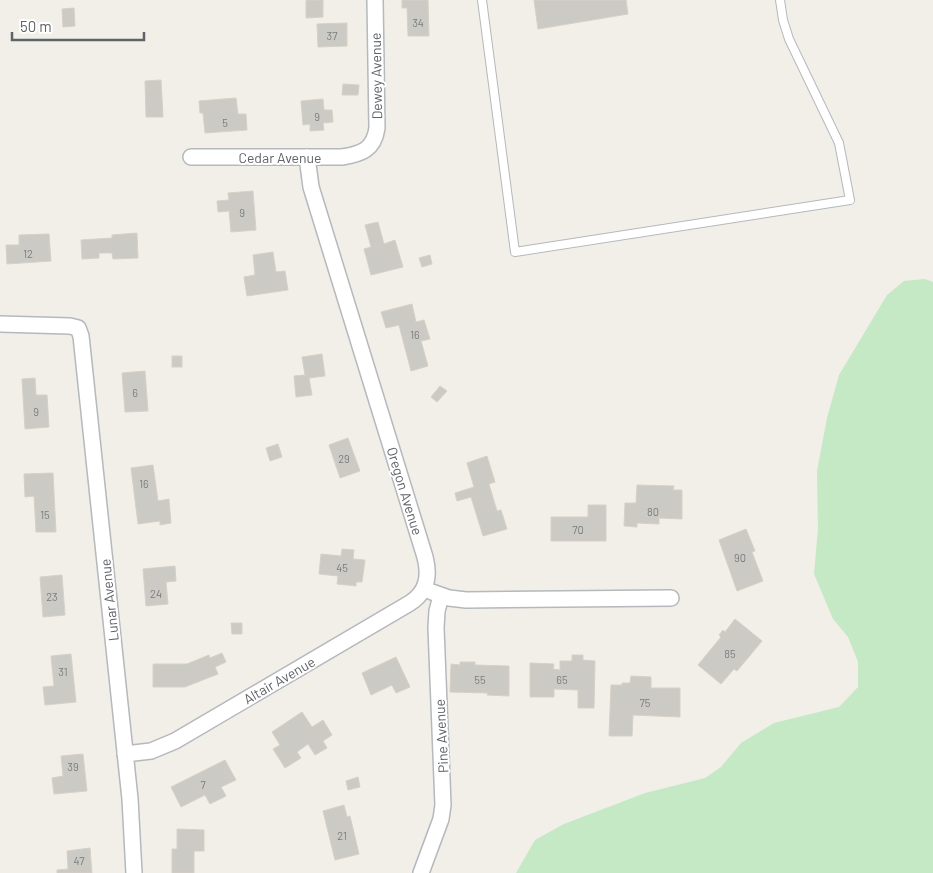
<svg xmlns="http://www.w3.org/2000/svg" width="933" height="873" font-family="Barlow,sans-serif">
<rect width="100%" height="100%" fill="#f1efe8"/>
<polygon fill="#c5e8c5" points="925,279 933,282 933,873 516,873 535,840 564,824 645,793 705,778 721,767 741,743 774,723 839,707 858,687 858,662 848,637 833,619 814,574 818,529 817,471 827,418 839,375 887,295 904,281"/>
<g fill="#cccac5" stroke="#d6d1c6">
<polygon points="306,0 323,0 323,17 306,18"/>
<polygon points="402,0 428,0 429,36 408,36 407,8 402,8"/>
<polygon points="534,0 626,0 628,14 538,29"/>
<polygon points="74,8 75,26 63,27 62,9"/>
<polygon points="347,23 347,46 318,47 317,24"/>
<polygon points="161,80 163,117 146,117 145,81"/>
<polygon points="343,84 359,85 358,95 342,95"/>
<polygon points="236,98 238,114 246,114 247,130 205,133 203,113 200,113 199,101"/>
<polygon points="323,99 324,110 332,110 333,122 323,123 324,130 310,131 310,124 303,125 301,101"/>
<polygon points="253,191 256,230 231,232 229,211 218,212 217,201 229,200 228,193"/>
<polygon points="378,222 384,244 395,240 403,267 371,275 364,249 371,247 365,225"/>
<polygon points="137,233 138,258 113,259 112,253 99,253 99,258 82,259 81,240 112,238 112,235"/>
<polygon points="49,234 51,261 7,264 6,245 19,245 19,235"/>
<polygon points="273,252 276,272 285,271 288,290 247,296 244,277 255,275 253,255"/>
<polygon points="430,255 432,264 422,267 419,258"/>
<polygon points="412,304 416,322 424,320 430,339 421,341 428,366 411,371 399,325 386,328 381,312"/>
<polygon points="322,354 325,376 309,378 312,395 296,397 294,376 305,375 302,357"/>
<rect x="172" y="356" width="10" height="11"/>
<polygon points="145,371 148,411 125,412 122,373"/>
<polygon points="35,378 36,395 47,395 49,427 25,429 22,379"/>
<polygon points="440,386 447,391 437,402 431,397"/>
<polygon points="348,438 360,471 340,478 329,445"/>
<polygon points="278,444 282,457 270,461 266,448"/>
<polygon points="487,456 495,482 489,484 497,511 501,510 507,529 483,536 471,497 457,501 455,493 474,487 467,463"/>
<polygon points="153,465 158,501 169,499 171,523 160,525 160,521 138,524 131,468"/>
<polygon points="53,473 56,532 36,532 34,496 25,497 24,474"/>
<polygon points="637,485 674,486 673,490 682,490 682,519 659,518 659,524 637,523 637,527 624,526 625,503 636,503"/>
<polygon points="588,505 606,505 606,541 551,541 551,517 588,517"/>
<polygon points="746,529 755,551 752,552 763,581 737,591 719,540"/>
<polygon points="342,549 354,550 353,559 365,560 362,582 356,582 356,586 337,584 338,576 319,574 321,554 341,556"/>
<polygon points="175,566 176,581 166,582 168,604 146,606 143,569"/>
<polygon points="62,575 65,615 43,617 40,577"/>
<polygon points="735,619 762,641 737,671 734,669 721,684 698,665 721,637 719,635 723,630 725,632"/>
<polygon points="231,623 242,623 242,634 232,634"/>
<polygon points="222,653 226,662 215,667 218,674 185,687 153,687 153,664 187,664 209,655 210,658"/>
<polygon points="71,654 76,702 45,705 43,687 54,686 51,656"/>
<polygon points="572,655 583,655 583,660 595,661 594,708 578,708 578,690 554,689 554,697 530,697 530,663 554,664 553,669 560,670 560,661 572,661"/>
<polygon points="396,657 410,687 396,693 392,685 371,695 362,673"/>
<polygon points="460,662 475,662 475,665 509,666 509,696 487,695 488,693 450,692 451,664 460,665"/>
<polygon points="631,676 651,677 651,688 680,688 680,717 633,715 632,736 609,736 611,685 622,685 622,683 630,683"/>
<polygon points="302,712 312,727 323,720 332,735 323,741 327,748 315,755 308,744 297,752 301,758 285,768 273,749 280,745 272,732"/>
<polygon points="83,754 87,791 54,794 52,778 63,776 61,756"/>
<polygon points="225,760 236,780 221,787 226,796 210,804 205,795 181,807 171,787"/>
<polygon points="358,777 360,787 348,790 346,781"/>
<polygon points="344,805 347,817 350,816 359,854 335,860 323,811"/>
<polygon points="177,829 204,830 204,851 194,851 194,873 172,873 172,849 177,849"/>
<polygon points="90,848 92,873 57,873 57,870 68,869 67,851"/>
</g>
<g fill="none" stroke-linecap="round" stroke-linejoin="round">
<defs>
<polyline id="service" points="482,0 515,252 850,200 839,143 789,39 783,20 780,0"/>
<g id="minor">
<path d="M191 157H342C361 154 374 150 377 128L375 0"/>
<polyline points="0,324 70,326 78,328 81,336 130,799 134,873"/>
<polyline points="432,592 449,598 466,600 671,598"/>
<path d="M125 754 151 751 175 741 410 603C427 592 430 576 425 557L311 187 307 157"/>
<polyline points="421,873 441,819 443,805 436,628 437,611 441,596"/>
</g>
</defs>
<use href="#service" stroke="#b5b8bc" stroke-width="10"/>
<use href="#minor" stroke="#b5b8bc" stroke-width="18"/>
<use href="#service" stroke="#fff" stroke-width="8"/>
<use href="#minor" stroke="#fff" stroke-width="15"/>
</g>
<g text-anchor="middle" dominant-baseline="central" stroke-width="4" stroke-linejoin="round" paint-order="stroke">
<g font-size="11" fill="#7a7d7f">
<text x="418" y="22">34</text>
<text x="332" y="35">37</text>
<text x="317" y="116">9</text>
<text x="225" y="122">5</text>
<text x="242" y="212">9</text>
<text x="28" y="253">12</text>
<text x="415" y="334">16</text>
<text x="135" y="392">6</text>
<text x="36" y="411">9</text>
<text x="344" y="458">29</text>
<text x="144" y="483">16</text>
<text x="653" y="511">80</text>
<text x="45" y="514">15</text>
<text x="578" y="529">70</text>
<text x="740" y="557">90</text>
<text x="342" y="567">45</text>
<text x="156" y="593">24</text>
<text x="52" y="596">23</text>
<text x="730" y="653">85</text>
<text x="63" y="671">31</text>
<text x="480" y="679">55</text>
<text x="562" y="679">65</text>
<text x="645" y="702">75</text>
<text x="73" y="766">39</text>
<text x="203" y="784">7</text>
<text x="342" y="835">21</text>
<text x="79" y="860">47</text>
</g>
<g font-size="14" fill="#5f6368" stroke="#fff">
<text transform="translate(376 76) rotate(-91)">Dewey Avenue</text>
<text x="280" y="157">Cedar Avenue</text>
<text transform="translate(405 491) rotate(73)">Oregon Avenue</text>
<text transform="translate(109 600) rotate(-96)">Lunar Avenue</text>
<text transform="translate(279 680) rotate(-30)">Altair Avenue</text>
<text transform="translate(441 736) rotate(-93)">Pine Avenue</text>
</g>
</g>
<path d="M12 32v8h132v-8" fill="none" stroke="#5f6368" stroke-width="2.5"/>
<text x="20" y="32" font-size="15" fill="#5f6368" stroke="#ffffff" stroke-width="4" paint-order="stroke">50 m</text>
</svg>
